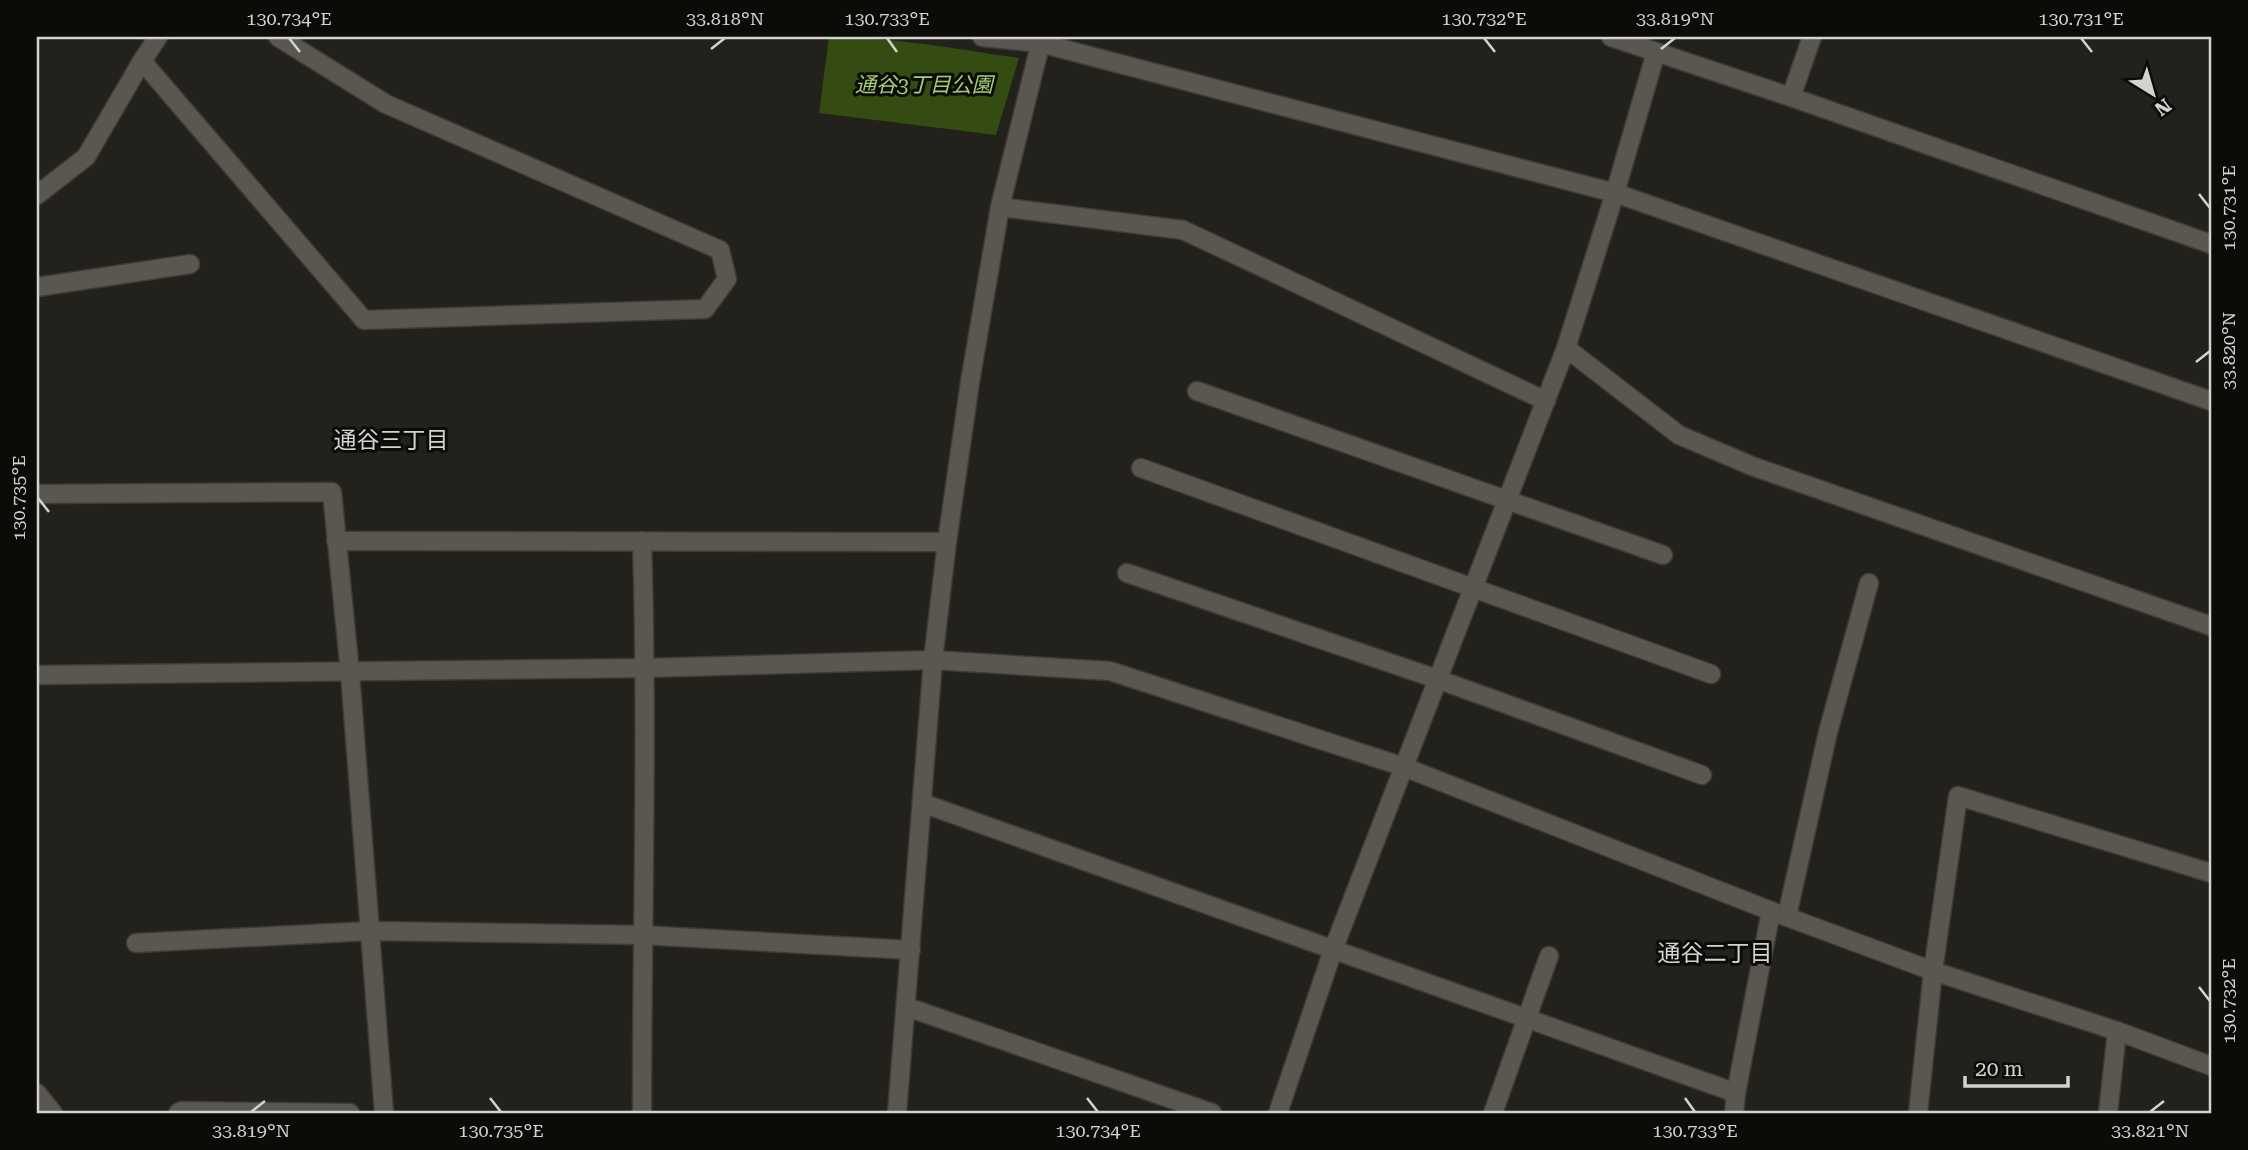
<svg xmlns="http://www.w3.org/2000/svg" width="2248" height="1150" font-family="'Roboto Serif','Noto Sans JP',serif">
<rect width="100%" height="100%" fill="#23211b"/>
<path fill="#344b12" d="M829 37C893 37 956 49 1019 58L996 135 819 113Z"/>
<g fill="none" stroke-linecap="round" stroke-linejoin="round">
<defs>
<g id="minor">
<polyline points="982,37 1040,43 1615,193 2211,401"/>
<polyline points="1611,37 1791,97 2211,244"/>
<polyline points="142,61 364,320 705,309 727,279 720,250 386,104 278,37"/>
<polyline points="1791,97 1812,37"/>
<polyline points="37,195 86,157 142,61 158,37"/>
<polyline points="1000,207 1183,230 1546,401"/>
<polyline points="37,287 190,264"/>
<polyline points="1566,348 1679,435 1752,466 2211,626"/>
<polyline points="1197,391 1663,555"/>
<polyline points="1141,468 1711,674"/>
<polyline points="37,494 332,492 350,673 384,1113"/>
<polyline points="336,541 947,542"/>
<path d="M642 541C648 732 642 923 642 1113"/>
<polyline points="1127,573 1437,679 1702,775"/>
<polyline points="37,675 646,668 933,660 1110,671 1404,767 1771,911 1933,971 2117,1031 2211,1066"/>
<polyline points="922,803 1736,1093"/>
<polyline points="1787,916 1828,732 1869,583"/>
<polyline points="136,943 370,931 642,935 911,950"/>
<polyline points="907,1007 1212,1113"/>
<polyline points="37,1093 53,1113"/>
<polyline points="178,1113 181,1111 350,1113"/>
<polyline points="897,1113 933,660 947,542 970,382 1000,207 1042,37"/>
<polyline points="1278,1113 1333,950 1566,348 1615,193 1656,52"/>
<polyline points="1493,1113 1549,956"/>
<polyline points="1734,1113 1736,1093 1771,911"/>
<polyline points="1918,1113 1933,971 1958,796 2211,873"/>
<polyline points="2108,1113 2117,1031"/>
</g>
</defs>
<use href="#minor" stroke="#3c3b36" stroke-width="21"/>
<use href="#minor" stroke="#595750" stroke-width="18"/>
</g>
<path fill="none" stroke="#d4d3cf" stroke-width="2.5" d="M289 38 300 52M887 38 897 52M1484 38 1495 52M2081 38 2092 52M711 49 725 38M1661 49 1675 38M2199 194 2210 208M2196 362 2210 351M38 498 49 512M2199 987 2210 1001M490 1098 501 1112M1087 1098 1098 1112M1685 1098 1695 1112M251 1112 265 1101M2150 1112 2164 1101"/>
<g text-anchor="middle" dominant-baseline="central" stroke-width="6" stroke-linejoin="round" paint-order="stroke">
<g font-size="21" font-style="italic" fill="#a6cd76" stroke="#0b0b08">
<text x="924" y="85">通谷3丁目公園</text>
</g>
<g font-size="23" fill="#d4d3cf" stroke="#0b0b08">
<text x="391" y="440">通谷三丁目</text>
<text x="1715" y="953">通谷二丁目</text>
</g>
</g>
<rect width="2248" height="1150" fill="none" stroke="#0b0b08" stroke-width="77"/>
<g transform="translate(2153 94) rotate(143)" stroke="#0b0b08" stroke-width="5" paint-order="stroke">
<path d="M0-5L12 26L0 18L-12 26Z" fill="#d4d3cf"/>
<text y="-10" font-size="19" font-weight="bold" text-anchor="middle" fill="#d4d3cf">N</text>
</g>
<path d="M1965 1076v10h103v-10" fill="none" stroke="#d4d3cf" stroke-width="3.5"/>
<text x="1975" y="1076" font-size="21" fill="#d4d3cf" stroke="#0b0b08" stroke-width="5" paint-order="stroke">20 m</text>
<rect x="38" y="38" width="2172" height="1074" fill="none" stroke="#d4d3cf" stroke-width="2.5"/>
<g font-size="18" text-anchor="middle" fill="#d4d3cf">
<text x="289" y="25">130.734°E</text>
<text x="725" y="25">33.818°N</text>
<text x="887" y="25">130.733°E</text>
<text x="1484" y="25">130.732°E</text>
<text x="1675" y="25">33.819°N</text>
<text x="2081" y="25">130.731°E</text>
<text transform="translate(2229 208) rotate(-90)" y="6">130.731°E</text>
<text transform="translate(2229 351) rotate(-90)" y="6">33.820°N</text>
<text transform="translate(19 498) rotate(-90)" y="6">130.735°E</text>
<text transform="translate(2229 1001) rotate(-90)" y="6">130.732°E</text>
<text x="251" y="1137">33.819°N</text>
<text x="501" y="1137">130.735°E</text>
<text x="1098" y="1137">130.734°E</text>
<text x="1695" y="1137">130.733°E</text>
<text x="2150" y="1137">33.821°N</text>
</g>
</svg>
